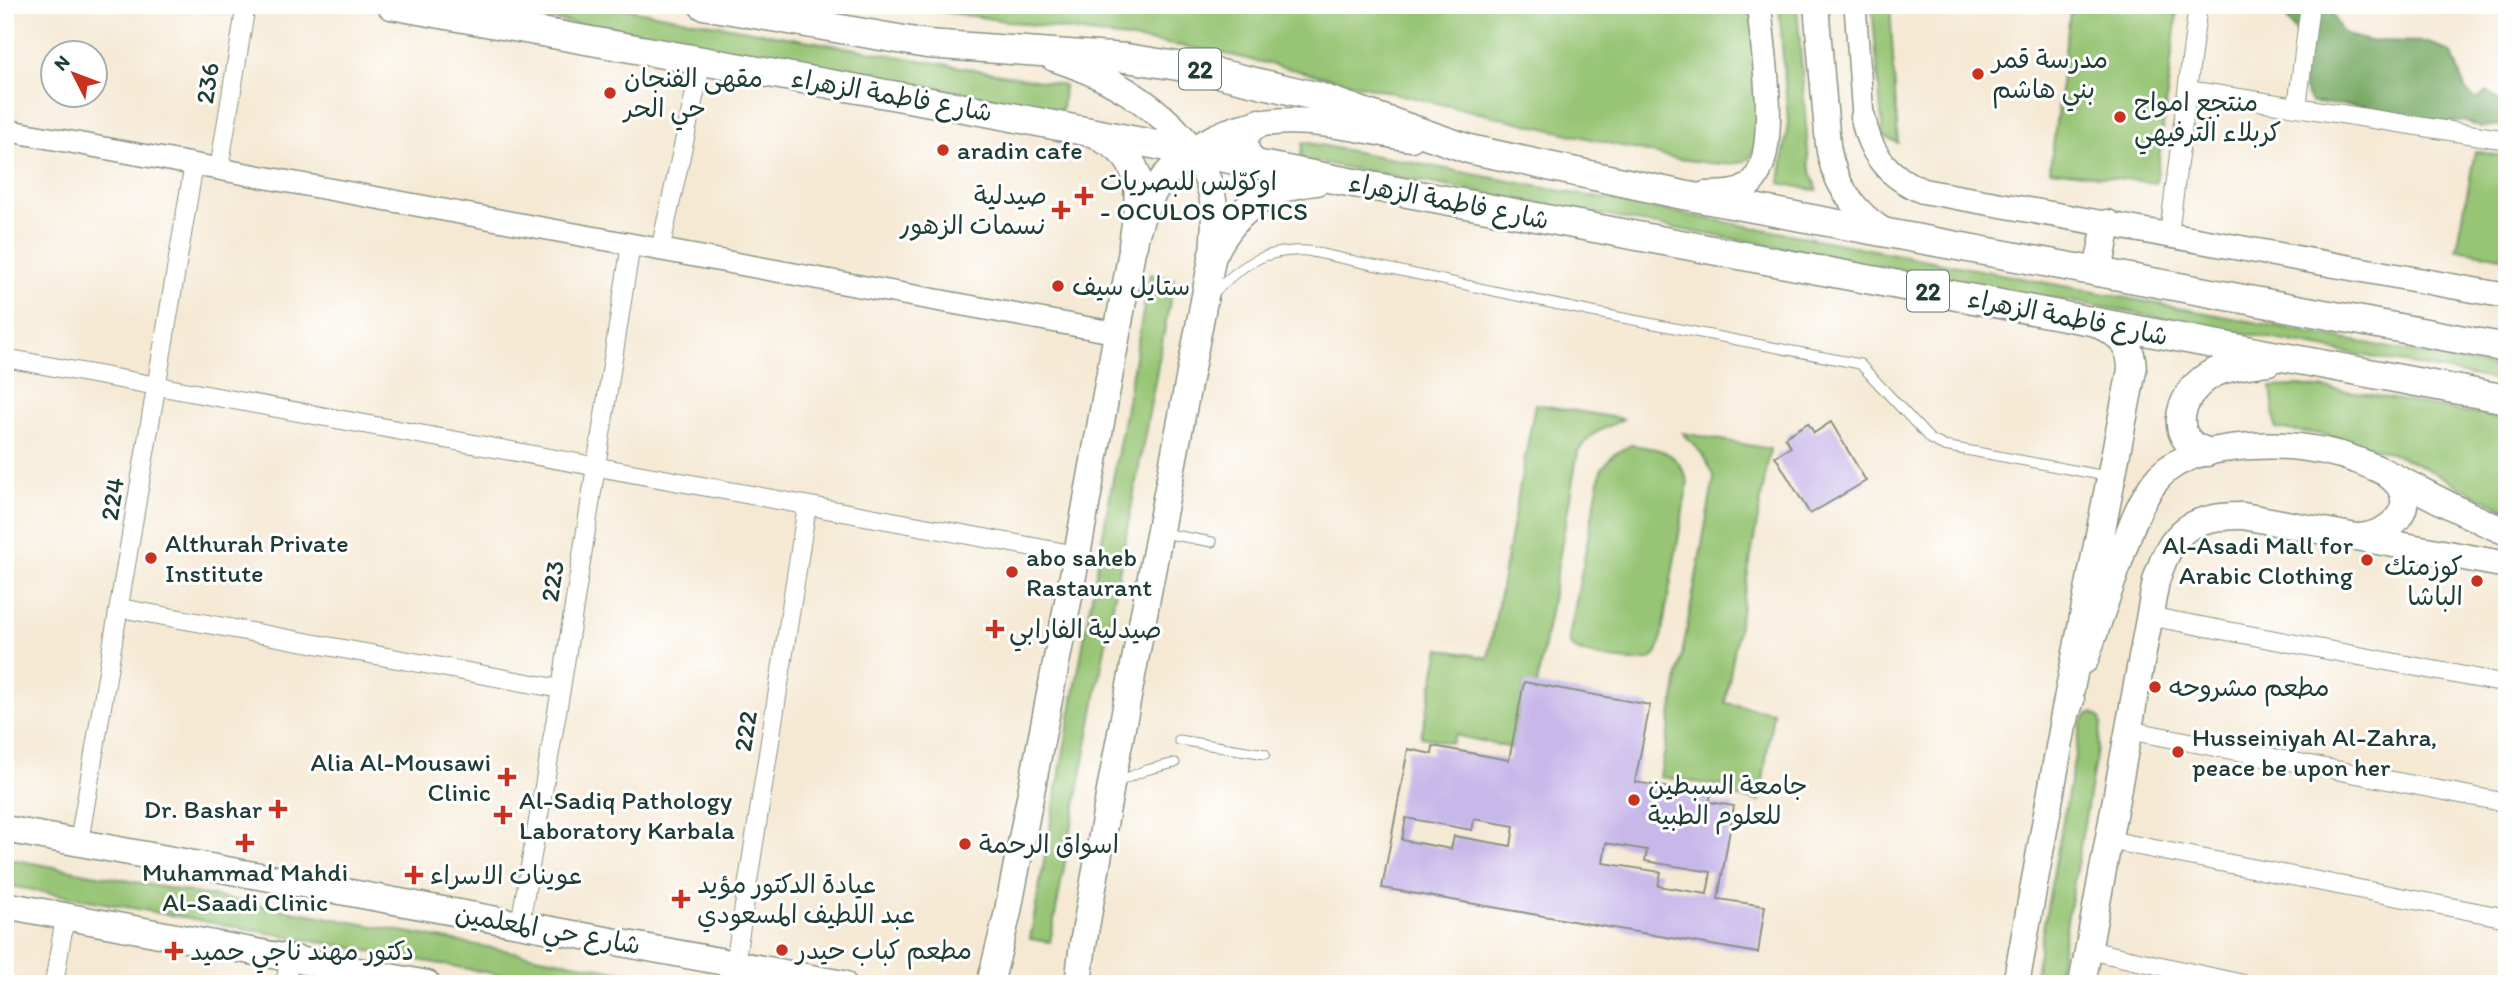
<svg xmlns="http://www.w3.org/2000/svg" width="2512" height="989" font-family="Itim,'Playpen Sans Arabic',sans-serif">
<rect width="100%" height="100%" fill="#fff"/>
<filter id="ink" filterUnits="userSpaceOnUse"><feTurbulence type="fractalNoise" baseFrequency=".0143" numOctaves="2"/><feDisplacementMap in="SourceGraphic" scale="14" xChannelSelector="R" yChannelSelector="G"/><feConvolveMatrix kernelMatrix="1 2 1 2 8 2 1 2 1" color-interpolation-filters="sRGB"/></filter>
<filter id="wash" filterUnits="userSpaceOnUse"><feTurbulence type="fractalNoise" baseFrequency=".00686" numOctaves="4" result="noise"/><feDisplacementMap in="SourceGraphic" scale="28" xChannelSelector="R" yChannelSelector="G"/><feGaussianBlur stdDeviation="1.57" result="paint"/><feColorMatrix in="noise" values="0 0 0 0 0 0 0 0 0 0 0 0 0 0 0 0 0 1.4 0 .05"/><feComposite in="paint" operator="in"/></filter>
<g filter="url(#wash)">
<rect width="100%" height="100%" fill="#f5e9d4"/>
<g fill="#97c574" stroke="#5b8154" stroke-width="2">
<polygon points="470,5 602,5 1064,85 1062,110"/>
<path d="M895 5H1752C1754 32 1769 145 1747 160 1733 169 1693 160 1677 159L1209 50Z"/>
<polygon points="1779,5 1797,5 1809,165 1817,191 1780,183 1788,122"/>
<polygon points="1872,5 1890,5 1898,143 1883,136"/>
<polygon points="2071,5 2178,5 2156,183 2050,170"/>
<polygon points="1303,142 2507,370 2507,382 1300,159"/>
<polygon points="2475,151 2507,157 2507,258 2457,249"/>
<polygon points="1150,274 1174,279 1050,942 1030,939"/>
<path d="M2299 386 2355 392 2507 420V509C2471 496 2441 473 2406 459 2365 442 2320 432 2276 429L2271 387Z"/>
<polygon points="1535,404 1623,419 1593,434 1578,451 1537,685 1524,683 1512,748 1455,735 1452,743 1421,737 1440,649 1488,658"/>
<polygon points="1683,433 1770,449 1725,703 1773,712 1760,801 1729,796 1729,787 1660,777 1714,478 1705,457"/>
<path d="M1631 445C1662 450 1676 449 1688 482L1660 644C1658 650 1657 655 1652 658 1640 666 1580 656 1571 646L1569 638 1601 470 1613 455Z"/>
<path d="M2093 713C2100 716 2102 720 2101 727L2056 984H2033L2081 723 2088 714Z"/>
<polygon points="5,858 687,984 551,984 5,885"/>
</g>
<path fill="#79aa66" stroke="#4c744d" stroke-width="2" d="M2283 5H2333L2331 10 2341 31 2350 36 2369 41 2429 42 2452 54 2466 91 2476 100 2488 91C2501 102 2507 109 2507 126L2499 125 2480 128 2464 120 2446 123 2363 106 2311 103C2298 84 2306 62 2300 41 2297 28 2282 20 2283 5Z"/>
<g id="blocks">
<g fill="#c8b8e9" fill-rule="evenodd">
<polygon points="1831,422 1866,481 1810,514 1775,456 1791,447 1785,437 1808,423 1814,433"/>
<path d="M1524 682 1650 705 1635 782 1711 795 1709 802 1734 806 1718 899 1765 906 1758 953 1382 888 1408 749 1432 754 1433 746 1509 760ZM1406 818 1472 830 1474 819 1514 826 1511 846 1454 836 1451 849 1402 840ZM1606 843 1647 850 1645 861 1711 872 1707 894 1658 886 1661 872 1603 863Z"/>
</g>
</g>
</g>
<g filter="url(#ink)">
<use href="#blocks" fill-opacity="0" stroke="#8a9384" stroke-width="2"/>
<g fill="none" stroke-linecap="round" stroke-linejoin="round">
<defs>
<g id="service">
<path d="M1213 294C1241 264 1267 248 1308 251L1587 311 1860 364 1930 439 1944 446 2106 476"/>
<polyline points="1163,533 1212,542"/>
<polyline points="1179,740 1265,754"/>
<polyline points="1115,783 1146,770 1175,763"/>
</g>
<g id="minor">
<polyline points="2188,90 2507,140"/>
<polyline points="2297,107 2310,5"/>
<polyline points="219,169 246,5"/>
<polyline points="2169,234 2198,5"/>
<polyline points="660,250 702,61"/>
<polyline points="5,358 1077,555"/>
<polyline points="120,608 561,689"/>
<polyline points="2148,616 2507,684"/>
<polyline points="2128,730 2507,803"/>
<polyline points="2108,840 2507,918"/>
<polyline points="79,842 194,164"/>
<polyline points="520,924 561,689 631,244"/>
<polyline points="2088,950 2243,984"/>
<polyline points="735,964 807,506"/>
<polyline points="54,984 65,917"/>
<polyline points="285,984 290,958"/>
</g>
<g id="tertiary">
<polyline points="1855,5 1863,117"/>
<polyline points="5,130 1117,333"/>
</g>
<g id="secondary">
<path d="M1816 5 1828 145C1833 183 1855 214 1888 233"/>
<path d="M1863 117C1869 153 1888 177 1923 191L2507 296"/>
<path d="M1705 194C1719 193 1735 195 1748 186 1783 161 1762 45 1759 5"/>
</g>
<g id="primary">
<path d="M1054 58C1116 78 1197 125 1212 195 1217 215 1214 234 1213 254L1111 785 1083 944 1078 984"/>
<path d="M2360 537C2394 534 2424 501 2388 475"/>
<path d="M2085 660C2096 629 2107 597 2118 565 2127 537 2136 508 2154 483 2170 461 2196 453 2223 449 2275 441 2330 446 2378 469 2422 490 2462 514 2507 532"/>
<polyline points="5,829 843,984"/>
<polyline points="5,905 427,984"/>
<path d="M990 984 1007 916 1077 555 1133 245C1142 209 1154 183 1183 158 1252 101 1331 124 1411 138"/>
<polyline points="2016,984 2064,720 2071,700"/>
<path d="M2082 984 2156 581C2171 532 2190 515 2243 516L2507 565"/>
</g>
<g id="trunk">
<polyline points="391,5 986,112 1349,182 2507,399"/>
<polyline points="703,5 927,44 1126,58 1204,70 1319,97 1469,149 1683,195 2507,348"/>
<path d="M1102 138C1150 161 1139 201 1133 245"/>
<path d="M1255 164C1240 150 1239 131 1260 123"/>
<path d="M1213 254C1233 212 1269 185 1316 181"/>
<polyline points="2098,272 2107,224"/>
<path d="M2207 452C2162 439 2182 388 2214 373 2230 365 2250 364 2268 361"/>
<path d="M2064 720 2132 370C2132 348 2123 335 2103 326"/>
</g>
</defs>
<use href="#service" stroke="#8a9384" stroke-width="11"/>
<use href="#minor" stroke="#8a9384" stroke-width="20"/>
<use href="#tertiary" stroke="#8a9384" stroke-width="24"/>
<use href="#secondary" stroke="#8a9384" stroke-width="27"/>
<use href="#primary" stroke="#8a9384" stroke-width="29"/>
<use href="#trunk" stroke="#8a9384" stroke-width="31"/>
<use href="#service" stroke="#fff" stroke-width="9"/>
<use href="#minor" stroke="#fff" stroke-width="18"/>
<use href="#tertiary" stroke="#fff" stroke-width="21"/>
<use href="#secondary" stroke="#fff" stroke-width="24"/>
<use href="#primary" stroke="#fff" stroke-width="26"/>
<use href="#trunk" stroke="#fff" stroke-width="28"/>
</g>
</g>
<g fill="#c8321e" stroke="#fff" stroke-width="2.5">
<circle cx="1978" cy="74" r="7"/>
<circle cx="610" cy="93" r="7"/>
<circle cx="2120" cy="117" r="7"/>
<circle cx="943" cy="150" r="7"/>
<path d="M1080.5 185.5h7v7h7v7h-7v7h-7v-7h-7v-7h7z"/>
<path d="M1057.5 199.5h7v7h7v7h-7v7h-7v-7h-7v-7h7z"/>
<circle cx="1058" cy="286" r="7"/>
<circle cx="151" cy="558" r="7"/>
<circle cx="2367" cy="560" r="7"/>
<circle cx="1012" cy="572" r="7"/>
<circle cx="2477" cy="581" r="7"/>
<path d="M991.5 618.5h7v7h7v7h-7v7h-7v-7h-7v-7h7z"/>
<circle cx="2155" cy="687" r="7"/>
<circle cx="2178" cy="752" r="7"/>
<path d="M503.5 766.5h7v7h7v7h-7v7h-7v-7h-7v-7h7z"/>
<circle cx="1634" cy="800" r="7"/>
<path d="M274.5 798.5h7v7h7v7h-7v7h-7v-7h-7v-7h7z"/>
<path d="M499.5 804.5h7v7h7v7h-7v7h-7v-7h-7v-7h7z"/>
<path d="M241.5 832.5h7v7h7v7h-7v7h-7v-7h-7v-7h7z"/>
<circle cx="965" cy="844" r="7"/>
<path d="M410.5 864.5h7v7h7v7h-7v7h-7v-7h-7v-7h7z"/>
<path d="M677.5 888.5h7v7h7v7h-7v7h-7v-7h-7v-7h7z"/>
<circle cx="782" cy="950" r="7"/>
<path d="M170.5 940.5h7v7h7v7h-7v7h-7v-7h-7v-7h7z"/>
</g>
<g text-anchor="middle" dominant-baseline="central" stroke-width="6" stroke-linejoin="round" paint-order="stroke">
<g fill="#fff" stroke="#627771" stroke-width="2">
<rect x="1179" y="48.5" width="42" height="41" rx="5"/>
<rect x="1907" y="270.5" width="42" height="41" rx="5"/>
</g>
<g font-size="24" font-weight="bold" fill="#1f3d34">
<text x="1200" y="69">22</text>
<text x="1928" y="291">22</text>
</g>
<g font-size="26" fill="#1f3d34" stroke="#fff" text-anchor="start">
<text x="1992" y="59">مدرسة قمر<tspan x="1992" dy="30">بني هاشم</tspan></text>
<text x="624" y="78">مقهى الفنجان<tspan x="624" dy="30">حي الحر</tspan></text>
<text x="2134" y="102">منتجع امواج<tspan x="2134" dy="30">كربلاء الترفيهي</tspan></text>
<text x="957" y="150">aradin cafe</text>
<text x="1100" y="181">اوكوّلس للبصريات<tspan x="1100" dy="30">- OCULOS OPTICS</tspan></text>
<text x="1047" y="195" text-anchor="end">صيدلية<tspan x="1047" dy="30">نسمات الزهور</tspan></text>
<text x="1072" y="286">ستايل سيف</text>
<text x="165" y="543">Althurah Private<tspan x="165" dy="30">Institute</tspan></text>
<text x="2353" y="545" text-anchor="end">Al-Asadi Mall for<tspan x="2353" dy="30">Arabic Clothing</tspan></text>
<text x="1026" y="557">abo saheb<tspan x="1026" dy="30">Rastaurant</tspan></text>
<text x="2463" y="566" text-anchor="end">كوزمتك<tspan x="2463" dy="30">الباشا</tspan></text>
<text x="1009" y="629">صيدلية الفارابي</text>
<text x="2169" y="687">مطعم مشروحه</text>
<text x="2192" y="737">Husseiniyah Al-Zahra,<tspan x="2192" dy="30">peace be upon her</tspan></text>
<text x="491" y="762" text-anchor="end">Alia Al-Mousawi<tspan x="491" dy="30">Clinic</tspan></text>
<text x="1648" y="785">جامعة السبطين<tspan x="1648" dy="30">للعلوم الطبية</tspan></text>
<text x="519" y="800">Al-Sadiq Pathology<tspan x="519" dy="30">Laboratory Karbala</tspan></text>
<text x="262" y="809" text-anchor="end">Dr. Bashar</text>
<text x="979" y="844">اسواق الرحمة</text>
<text x="245" y="872" text-anchor="middle">Muhammad Mahdi<tspan x="245" dy="30">Al-Saadi Clinic</tspan></text>
<text x="430" y="875">عوينات الاسراء</text>
<text x="697" y="884">عيادة الدكتور مؤيد<tspan x="697" dy="30">عبد اللطيف المسعودي</tspan></text>
<text x="796" y="950">مطعم كباب حيدر</text>
<text x="190" y="951">دكتور مهند ناجي حميد</text>
</g>
<g font-size="26" fill="#1f3d34" stroke="#fff">
<text transform="translate(207 83) rotate(-81)">236</text>
<text transform="translate(892 95) rotate(10)">شارع فاطمة الزهراء</text>
<text transform="translate(1449 201) rotate(11)">شارع فاطمة الزهراء</text>
<text transform="translate(2068 317) rotate(11)">شارع فاطمة الزهراء</text>
<text transform="translate(112 499) rotate(-81)">224</text>
<text transform="translate(552 581) rotate(-81)">223</text>
<text transform="translate(745 731) rotate(-81)">222</text>
<text transform="translate(548 929) rotate(10)">شارع حي المعلمين</text>
</g>
</g>
<rect width="2512" height="989" fill="none" stroke="#fff" stroke-width="28"/>
<g transform="translate(74 74) rotate(312)"><circle r="33" fill="#ffffff" stroke="#a5b1ae" stroke-width="2"/>
<path d="M0-5L12 26L0 18L-12 26Z" fill="#c8321e"/>
<text y="-10" font-size="19" font-weight="bold" text-anchor="middle" fill="#1f3d34">N</text>
</g>
</svg>
